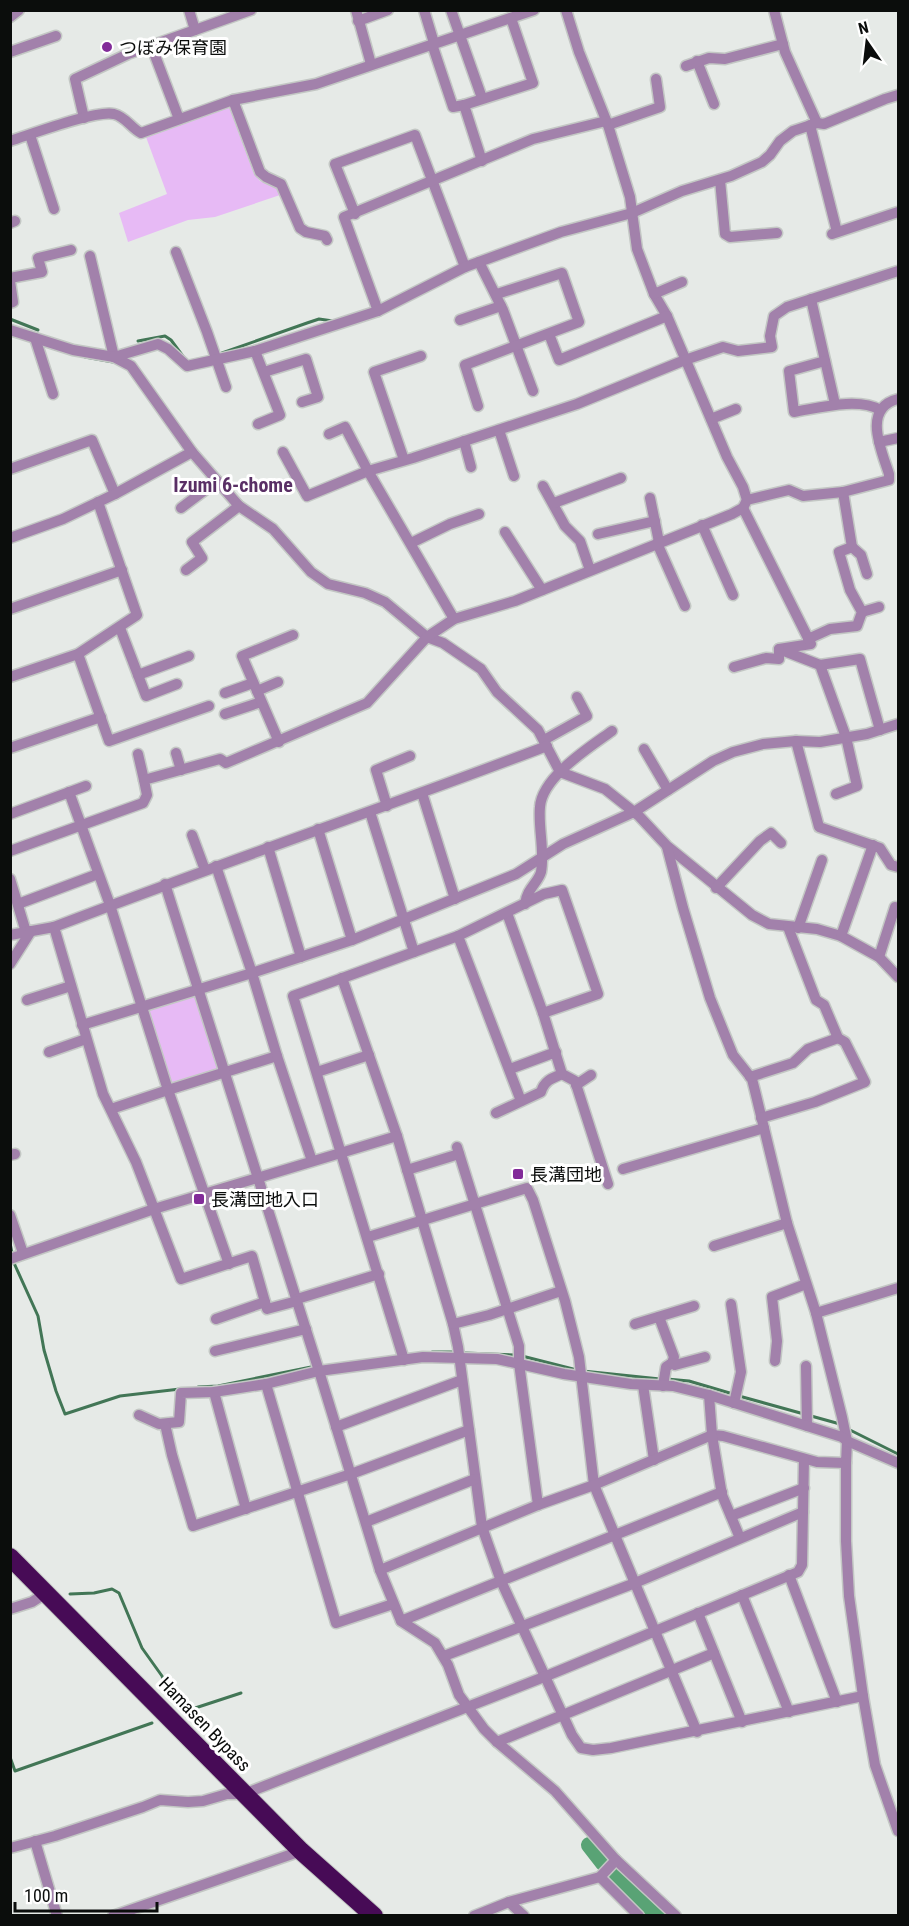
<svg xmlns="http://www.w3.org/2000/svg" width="909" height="1926" font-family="'Roboto Condensed','Noto Sans JP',sans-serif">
<rect width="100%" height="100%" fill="#e6eae7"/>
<g fill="#e7baf5">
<polygon points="229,107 254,174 260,181 276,186 283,194 215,217 188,220 128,242 119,213 167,194 146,137"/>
<polygon points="196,995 220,1071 169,1087 144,1009"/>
</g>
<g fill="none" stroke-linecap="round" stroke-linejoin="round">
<g stroke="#427656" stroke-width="3">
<polyline points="10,319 38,330"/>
<polyline points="138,341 165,336 171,340 185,359"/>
<polyline points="222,353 307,323 319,319 333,321"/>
<polyline points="85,357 113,362"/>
<polyline points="10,1243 14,1263 38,1316 44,1350 56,1391 65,1414 120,1396 180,1389"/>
<polyline points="432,1352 456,1352"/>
<polyline points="465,1353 515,1355"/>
<polyline points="522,1356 577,1370"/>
<polyline points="583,1371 660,1379"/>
<polyline points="667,1379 689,1381 733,1394"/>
<polyline points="198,1387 218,1386 316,1366"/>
<polyline points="739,1396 840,1424"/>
<polyline points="848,1429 898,1454"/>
<polyline points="70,1594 94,1593 112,1589 119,1593 142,1648 162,1676 168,1692"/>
<polyline points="183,1712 241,1693"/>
<polyline points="10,1757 15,1771 152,1723"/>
</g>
<polyline stroke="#59a375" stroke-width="16" points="589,1845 603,1863 658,1916"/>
<defs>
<g id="street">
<polyline points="189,10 195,30"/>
<polyline points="356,10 371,64"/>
<polyline points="424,10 434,43"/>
<polyline points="451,10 482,98"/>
<polyline points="566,10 579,52 608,125 630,197 637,249 654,294 667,316 727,457 743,487 747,500"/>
<polyline points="774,10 785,52 817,123"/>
<polyline points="10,17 19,10"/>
<polyline points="358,21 388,10"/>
<polyline points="432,44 453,107 464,105"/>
<polyline points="151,45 179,119"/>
<polyline points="10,52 56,36"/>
<polyline points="697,61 714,104"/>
<polyline points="686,66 709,58 725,59 783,44"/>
<polyline points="233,100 260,172 266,177 281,184 300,228 306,232 325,236 327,240"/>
<polyline points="84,118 75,79 128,54 251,10"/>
<polyline points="608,125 660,107 656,79"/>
<polyline points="810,125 837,232"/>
<polyline points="30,135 54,209"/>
<path d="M10 141C32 134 95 110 114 114 126 117 131 128 141 133L233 100 316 84 534 10"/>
<polyline points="482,161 464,105 533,83 511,18"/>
<polyline points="720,180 725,234 730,237 777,233"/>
<polyline points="355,214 335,164 415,135 465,267"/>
<polyline points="10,223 15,221"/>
<polyline points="832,234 898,212"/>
<polyline points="176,252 207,332 226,387"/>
<polyline points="90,256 114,357"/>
<polyline points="479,262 503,310 533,391"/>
<polyline points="10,278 42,272 38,258 71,250"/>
<polyline points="10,281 13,302 10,303"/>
<polyline points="654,294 682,282"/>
<polyline points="811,299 835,404"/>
<polyline points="378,311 344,217 533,139 606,121"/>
<polyline points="460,320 501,306"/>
<polyline points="10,330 73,350 114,357 131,366 192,452 239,506 273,529 311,572 328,584 365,593 385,602 427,637 443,643 481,669 497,692 538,730 560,772 605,789 639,816 667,846 752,915 769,924 817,929 841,936 879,957 898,977"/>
<polyline points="549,334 559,360 667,316"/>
<polyline points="35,338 53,394"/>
<polyline points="255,351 280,415 258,424"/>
<polyline points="114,357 158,344 168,349 187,366 255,351 378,311 465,267 561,232 632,213 682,191 731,176 762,162 770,155 780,141 793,131 817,123 824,124 885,99 898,95"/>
<path d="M825 361 789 371 794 412C819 408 858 397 880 410"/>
<polyline points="264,372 306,359 318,397 302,402"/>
<polyline points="478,406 465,365 579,322 562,273 497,294"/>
<polyline points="711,419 736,409"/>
<polyline points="499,430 514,476"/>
<polyline points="464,441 471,467"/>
<polyline points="879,442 898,438"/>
<polyline points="283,452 307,496 368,471 345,427 329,434"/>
<polyline points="404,460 374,372 421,356"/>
<polyline points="10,469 92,440 115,494"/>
<polyline points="543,486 565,526 580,541 590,570"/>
<polyline points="650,498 659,542"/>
<polyline points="554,503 621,478"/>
<polyline points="181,508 217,481"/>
<polyline points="743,508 811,644 779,649 820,665 846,737 857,786 836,794"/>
<polyline points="702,525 733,595"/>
<polyline points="505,532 542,590"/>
<polyline points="598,534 655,521"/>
<polyline points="10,538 63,519 115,494 192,452"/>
<polyline points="411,543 450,524 479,514"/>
<polyline points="657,543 685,606"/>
<polyline points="852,547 861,555 867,574"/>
<polyline points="186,570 202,558 192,542 239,506"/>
<polyline points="10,609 122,570"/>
<polyline points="862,612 879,607"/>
<polyline points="454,619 368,471 413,458 577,404 685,360 723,347 738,351 772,347 770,336 774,316 787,307 898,271"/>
<polyline points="120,628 146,696 177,684"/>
<polyline points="808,639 830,629 857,626 862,612 850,590 839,552 852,547 843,492"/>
<polyline points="78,654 109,741 209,706"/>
<polyline points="820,665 860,659 880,730"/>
<polyline points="734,667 766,658 779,659 779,649"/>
<polyline points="138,675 189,656"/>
<polyline points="10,677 78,654 137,615 98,502"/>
<polyline points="257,691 278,682"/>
<polyline points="225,693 253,683"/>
<polyline points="225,714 261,702"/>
<polyline points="544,740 587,716 577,697"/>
<polyline points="796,741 819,827 880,848 891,865 898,867"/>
<polyline points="279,742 242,656 293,635"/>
<polyline points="10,748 101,717"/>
<polyline points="644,749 668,790"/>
<polyline points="176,753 181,770"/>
<polyline points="138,754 144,780"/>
<polyline points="69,792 110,905 168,1090 277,1056 252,973 352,940 516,874 563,844 634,812 713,761 733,752 763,744 796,741 820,742 867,734 898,724"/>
<polyline points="422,793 455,899"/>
<polyline points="387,806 376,770 410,756"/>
<polyline points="370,812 414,952 458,936"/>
<polyline points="10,814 86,786"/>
<polyline points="318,829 352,940"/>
<polyline points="192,835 205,870"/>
<polyline points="268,847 301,957"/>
<polyline points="667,847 683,908 710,998 733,1055 752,1079 755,1091 787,1223 816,1313 842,1417 847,1441 846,1463 817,1462 723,1436 712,1435 709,1395"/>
<path d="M10 851 143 803 147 795 144 780 220 759 226 763 367 703 427 637 454 619 515 601 732 514 743 508 747 500 789 490 803 496 843 492 889 480V474C881 449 862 408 898 399"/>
<polyline points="10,879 26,932"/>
<polyline points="165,884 319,1371 380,1570 401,1621 435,1643 448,1665 459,1695 484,1729 497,1742 555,1791 616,1860 676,1916"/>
<polyline points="716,888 760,841 771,833 781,843"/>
<polyline points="18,904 98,874"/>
<path d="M525 904C527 888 538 883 541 872 545 851 538 828 540 807 542 777 590 747 612 731"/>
<polyline points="507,913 543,1013"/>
<polyline points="798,928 822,860"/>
<polyline points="10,935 54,927"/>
<polyline points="841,936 873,845"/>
<polyline points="879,957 895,907"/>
<polyline points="10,964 31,931"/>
<polyline points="342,978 397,1136 453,1324 458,1347 482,1527 501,1581 572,1735 581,1748 593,1750 611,1748 863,1696"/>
<polyline points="27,1000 71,986"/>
<polyline points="82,1025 252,973 216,866"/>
<polyline points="49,1052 86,1039"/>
<polyline points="277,1056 312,1161"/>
<polyline points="510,1069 556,1052"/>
<polyline points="317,1072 369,1055"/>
<polyline points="750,1077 793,1063 808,1049 838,1038"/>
<polyline points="576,1085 591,1075"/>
<polyline points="521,1101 458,936 544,894 562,890 598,994 543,1013 562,1074 575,1081 608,1184"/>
<polyline points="111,1109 168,1090 229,1264"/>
<path d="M496 1113 541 1092C544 1081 552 1078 562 1074"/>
<polyline points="761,1118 815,1102 865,1082 845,1042 838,1038 824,1005 816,1000 788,927"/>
<polyline points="457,1147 519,1346 519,1363 538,1505"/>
<polyline points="10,1155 15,1154"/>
<polyline points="623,1169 764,1128"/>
<polyline points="407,1170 459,1154"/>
<polyline points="10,1215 23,1253"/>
<polyline points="368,1237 527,1188 533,1200 565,1301 579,1357 594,1485 697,1732"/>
<polyline points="714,1246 787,1223"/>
<polyline points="10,1259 154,1209 397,1136"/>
<polyline points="297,1299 379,1274"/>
<path d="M297 1301 267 1309 252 1256 181 1279 136 1162 103 1094 54 927C218 864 384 808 547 746"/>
<polyline points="731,1304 741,1372 734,1403"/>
<polyline points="816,1313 898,1288"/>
<polyline points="659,1317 674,1357 672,1363 666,1367 663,1386"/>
<polyline points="216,1319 265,1302"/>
<polyline points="453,1324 489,1315 561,1291"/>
<polyline points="635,1324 694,1306"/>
<polyline points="215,1351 306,1329"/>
<polyline points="404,1360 293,996 414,952"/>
<polyline points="775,1361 777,1341 772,1297 806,1284"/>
<polyline points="672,1363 675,1365 705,1357"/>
<polyline points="806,1366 807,1426"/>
<polyline points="266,1384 336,1623 393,1604"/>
<polyline points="643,1385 654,1460"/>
<polyline points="214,1392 246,1509"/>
<polyline points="139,1415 159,1424 179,1422 181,1393 214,1392 266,1384 319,1371 423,1357 497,1359 564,1374 631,1384 673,1386 709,1395 842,1437 847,1441 898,1463"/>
<polyline points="165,1424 172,1455 193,1526 351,1474 469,1430"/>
<polyline points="336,1427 462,1380"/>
<polyline points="846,1463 846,1541 849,1596 863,1696 875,1765 898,1831"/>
<polyline points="731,1516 804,1488"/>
<polyline points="366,1522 475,1479"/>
<polyline points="380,1570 538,1505 594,1485 712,1435 722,1495 740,1538"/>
<polyline points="789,1575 837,1702"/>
<polyline points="742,1595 789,1712"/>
<polyline points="10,1609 32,1602 46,1593"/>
<polyline points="698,1613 742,1722"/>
<polyline points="401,1621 722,1492"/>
<polyline points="444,1656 635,1583 803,1512"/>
<polyline points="497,1742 714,1653"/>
<polyline points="35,1841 57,1916"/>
<polyline points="10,1848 55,1836 143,1807 160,1800 188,1802 203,1801 227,1794 244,1794 544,1677 798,1572 802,1565 804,1459"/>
<polyline points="600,1877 639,1916"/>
<polyline points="509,1902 524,1916"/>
<polyline points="113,1916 301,1851"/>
<polyline points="474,1916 509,1902 600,1877 616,1860"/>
</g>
<polyline id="highway" points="10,1557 301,1851 374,1916"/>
</defs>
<use href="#street" stroke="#c3c7c4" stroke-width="13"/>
<use href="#highway" stroke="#c3c7c4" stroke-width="20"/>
<use href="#street" stroke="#a281ab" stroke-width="10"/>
<use href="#highway" stroke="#470b56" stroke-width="18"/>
</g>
<g fill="#822b99" stroke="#fff" stroke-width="2">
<circle cx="107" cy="47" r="6"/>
<rect x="512" y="1168" width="12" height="12" rx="3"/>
<rect x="193" y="1193" width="12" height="12" rx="3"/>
</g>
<g text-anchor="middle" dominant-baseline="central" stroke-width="6" stroke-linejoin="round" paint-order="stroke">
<g font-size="18" fill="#0b0d0c" stroke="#fff" text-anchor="start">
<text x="119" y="47">つぼみ保育園</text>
<text x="530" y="1174">長溝団地</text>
<text x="211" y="1199">長溝団地入口</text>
</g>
<g font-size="18" fill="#0b0d0c" stroke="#fff">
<text transform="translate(205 1724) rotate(46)">Hamasen Bypass</text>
</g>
<g font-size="20" font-weight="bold" fill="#592f65" stroke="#fff">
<text x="233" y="485">Izumi 6-chome</text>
</g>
</g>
<rect width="909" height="1926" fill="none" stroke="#0b0d0c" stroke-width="24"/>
<g transform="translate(867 42) rotate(346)" stroke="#ffffff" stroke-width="4.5" paint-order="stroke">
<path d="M0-4.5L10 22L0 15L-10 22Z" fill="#0b0d0c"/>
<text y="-9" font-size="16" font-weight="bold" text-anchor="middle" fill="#0b0d0c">N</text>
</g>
<path d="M15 1902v9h142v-9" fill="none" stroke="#0b0d0c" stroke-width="3"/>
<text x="24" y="1902" font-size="18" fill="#0b0d0c" stroke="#ffffff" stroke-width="4.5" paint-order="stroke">100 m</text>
</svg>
